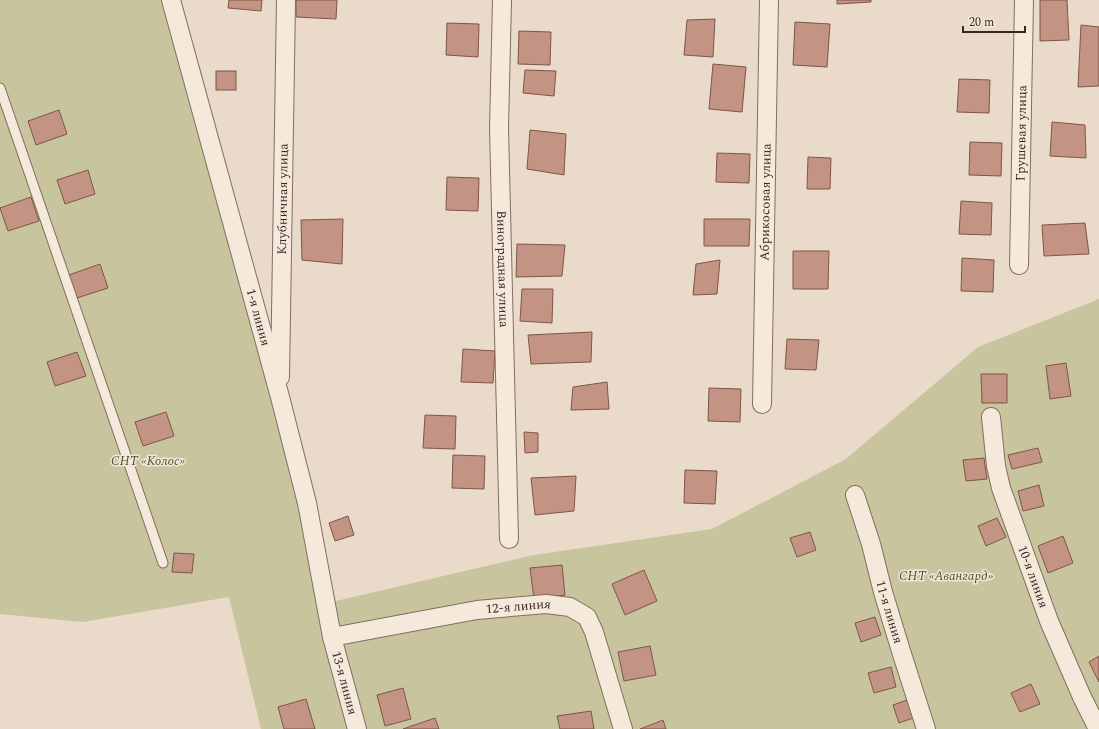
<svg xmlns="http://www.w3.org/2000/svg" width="1099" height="729" font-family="Spectral,serif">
<rect width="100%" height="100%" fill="#eadac9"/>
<polygon fill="#c7c49e" points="0,0 178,0 200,68 336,601 534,555 712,529 846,459 978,347 1099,299 1099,729 261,729 229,597 83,622 0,614"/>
<g fill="#c39383" stroke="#805548">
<polygon points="229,0 262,0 261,11 228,8"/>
<polygon points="296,0 337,0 336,19 296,17"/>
<polygon points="837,0 871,0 871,2 837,4"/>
<polygon points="1040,0 1067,0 1069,40 1040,41"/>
<polygon points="715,19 713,57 684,55 687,20"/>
<polygon points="795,22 830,24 827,67 793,65"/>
<polygon points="447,23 479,24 478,57 446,55"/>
<polygon points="1081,25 1099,27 1099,86 1078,87"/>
<polygon points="519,31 551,32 550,65 518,64"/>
<polygon points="713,64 746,67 742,112 709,109"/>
<polygon points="525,70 556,71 554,96 523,93"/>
<rect x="216" y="71" width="20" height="19"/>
<polygon points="959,79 990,80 989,113 957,112"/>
<polygon points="59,110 67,134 36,145 28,121"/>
<polygon points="1052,122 1085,125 1086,158 1050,156"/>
<polygon points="530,130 566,134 564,175 527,169"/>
<polygon points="970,142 1002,143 1001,176 969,175"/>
<polygon points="717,153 750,154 749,183 716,182"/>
<polygon points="808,157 831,158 830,189 807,189"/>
<polygon points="88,170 95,194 65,204 57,180"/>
<polygon points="447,177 479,178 478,211 446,210"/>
<polygon points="31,197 39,221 8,231 0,208"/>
<polygon points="961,201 992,203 991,235 959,234"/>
<polygon points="343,219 342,264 302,260 301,220"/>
<polygon points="704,219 750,219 749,246 704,246"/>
<polygon points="1085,223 1089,254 1044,256 1042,225"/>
<polygon points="517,244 565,245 562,276 516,277"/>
<polygon points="793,251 829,251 828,289 793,289"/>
<polygon points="962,258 994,260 993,292 961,291"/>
<polygon points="720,260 717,294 693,295 696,264"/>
<polygon points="100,264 108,288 77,298 69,275"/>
<polygon points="522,289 553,289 552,323 520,321"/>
<polygon points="592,332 591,362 531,364 528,335"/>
<polygon points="787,339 819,340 816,370 785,369"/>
<polygon points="463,349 495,351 493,383 461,382"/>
<polygon points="77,352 86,376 55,386 47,362"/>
<polygon points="1066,363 1071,396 1050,399 1046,366"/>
<polygon points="981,374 1007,374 1007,403 982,403"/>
<polygon points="607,382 609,409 571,410 573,387"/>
<polygon points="709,388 741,389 740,422 708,421"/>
<polygon points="166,412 174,436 143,446 135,422"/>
<polygon points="425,415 456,416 455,449 423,448"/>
<polygon points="524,432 538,433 538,452 525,453"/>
<polygon points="1038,448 1042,462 1012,469 1008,455"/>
<polygon points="453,455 485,456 484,489 452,488"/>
<polygon points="984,458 987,479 966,481 963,460"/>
<polygon points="685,470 717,471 715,504 684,503"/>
<polygon points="576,476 574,511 535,515 531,478"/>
<polygon points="1039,485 1044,506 1023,511 1018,491"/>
<polygon points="348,516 354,535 335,541 329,523"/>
<polygon points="997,518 1006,537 986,546 978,526"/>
<polygon points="810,532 816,550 797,557 790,538"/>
<polygon points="1063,536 1073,563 1048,573 1038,546"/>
<polygon points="174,553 194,554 192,573 172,572"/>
<polygon points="562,565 565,595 534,599 530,568"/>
<polygon points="644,570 657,601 625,615 612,584"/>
<polygon points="875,617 881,635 861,642 855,623"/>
<polygon points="650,646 656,675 624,681 618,652"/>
<polygon points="1099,656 1099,682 1089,662"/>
<polygon points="891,667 896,687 874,693 868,673"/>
<polygon points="1031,684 1040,704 1020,712 1011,693"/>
<polygon points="403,688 411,719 385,726 377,695"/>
<polygon points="913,698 919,716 899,723 893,705"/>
<polygon points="306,699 315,729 284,729 278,707"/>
<polygon points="591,711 594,729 560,729 557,716"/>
<polygon points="435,718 439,729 403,729"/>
<polygon points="663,720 666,729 640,729"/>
</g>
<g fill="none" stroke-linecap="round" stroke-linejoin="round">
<defs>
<polyline id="service" points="0,88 163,563"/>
<g id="minor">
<path id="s1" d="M171 0 280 397 307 503 332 637 357 729"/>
<path id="s2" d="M502 0 499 128 509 539"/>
<path id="s3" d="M1019 265 1024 0"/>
<path id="s4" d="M280 377 286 0"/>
<path id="s5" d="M762 404 769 0"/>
<path id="s6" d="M991 417 996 466 1001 488 1049 621 1082 697 1098 729"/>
<path id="s7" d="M855 495 871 544 883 592 901 651 926 729"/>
<path id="s8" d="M332 637 477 610 546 604 570 607 587 617 594 632 623 729"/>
</g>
</defs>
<use href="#service" stroke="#846d60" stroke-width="11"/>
<use href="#minor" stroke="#846d60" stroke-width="20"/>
<use href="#service" stroke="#f5e9dc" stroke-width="9"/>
<use href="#minor" stroke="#f5e9dc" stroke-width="18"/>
</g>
<g text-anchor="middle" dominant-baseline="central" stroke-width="3" stroke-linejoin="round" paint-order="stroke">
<g font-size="13" fill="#362822" stroke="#f2e6d8">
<text stroke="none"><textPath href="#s3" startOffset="132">Грушевая улица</textPath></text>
<text stroke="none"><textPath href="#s4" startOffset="178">Клубничная улица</textPath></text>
<text stroke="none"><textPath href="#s5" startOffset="202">Абрикосовая улица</textPath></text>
<text stroke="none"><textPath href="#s2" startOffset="269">Виноградная улица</textPath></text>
<text stroke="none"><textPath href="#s1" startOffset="329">1-я линия</textPath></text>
<text stroke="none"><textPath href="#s6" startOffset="166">10-я линия</textPath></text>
<text stroke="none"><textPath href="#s8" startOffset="189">12-я линия</textPath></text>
<text stroke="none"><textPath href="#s7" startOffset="122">11-я линия</textPath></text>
<text stroke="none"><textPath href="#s1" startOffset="705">13-я линия</textPath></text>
</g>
<g font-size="13" font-style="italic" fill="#4e502b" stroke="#f2e6d8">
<text x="148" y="461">СНТ «Колос»</text>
<text x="946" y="576">СНТ «Авангард»</text>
</g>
</g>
<path d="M963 26v6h62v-6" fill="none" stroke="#362822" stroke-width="2"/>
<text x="969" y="26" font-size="12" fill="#362822" stroke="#f2e6d8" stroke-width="3" paint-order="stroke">20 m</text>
</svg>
